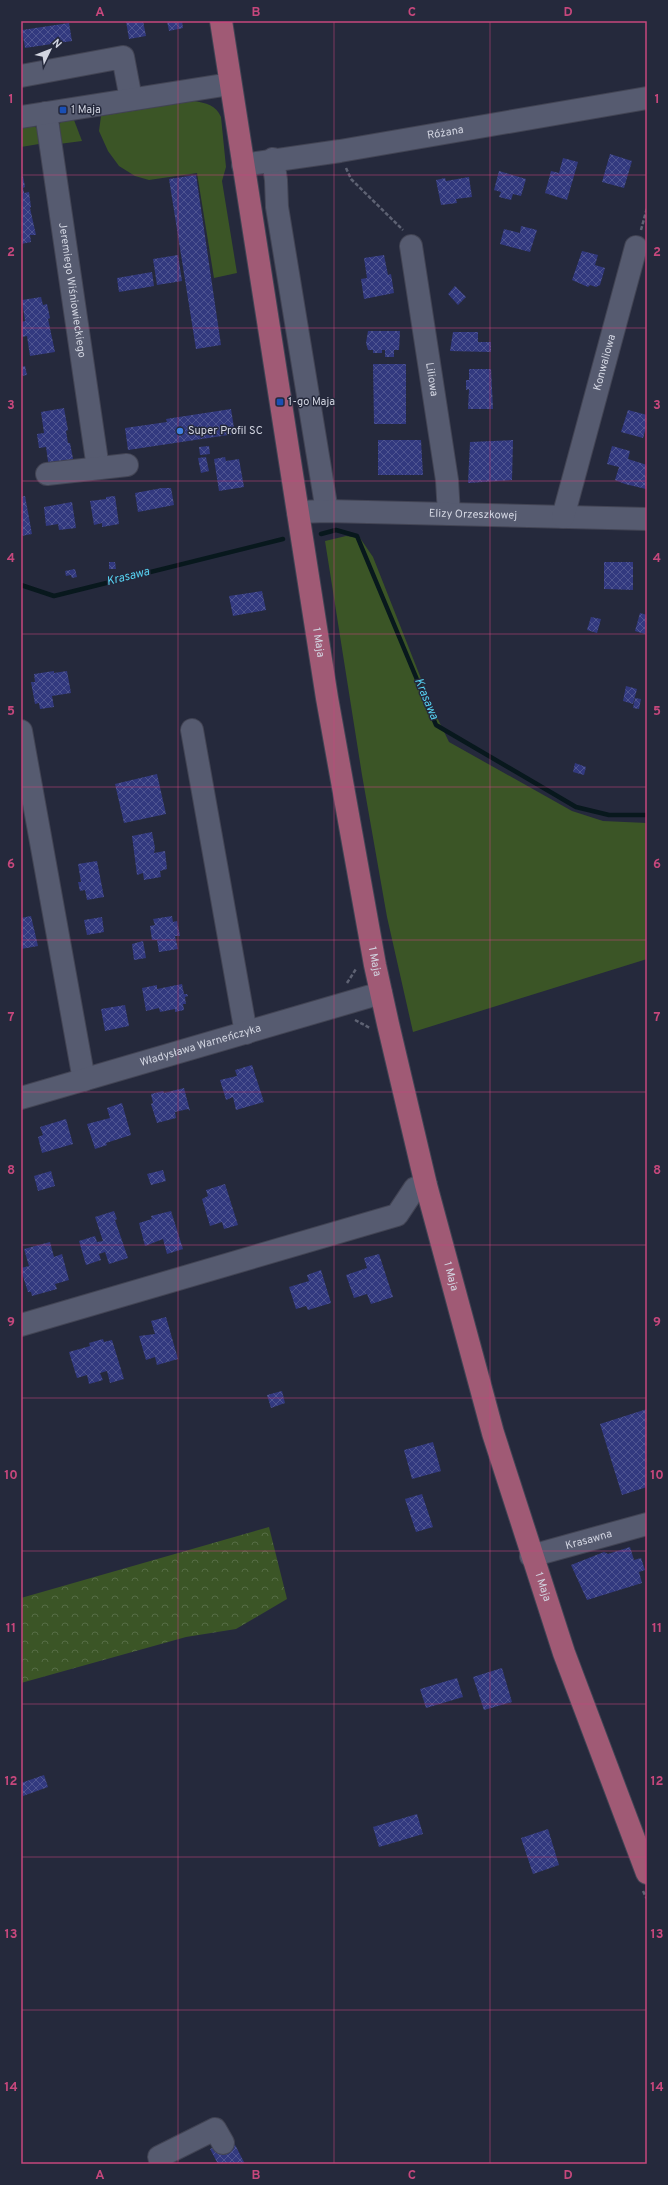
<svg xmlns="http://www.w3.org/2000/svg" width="668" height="2185" font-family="Overpass,sans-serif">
<defs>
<pattern id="forest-crowns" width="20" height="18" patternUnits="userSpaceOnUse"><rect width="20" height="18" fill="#3b5526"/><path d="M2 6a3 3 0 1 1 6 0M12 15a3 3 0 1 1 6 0" fill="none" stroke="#566d45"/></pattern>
<pattern id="building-cross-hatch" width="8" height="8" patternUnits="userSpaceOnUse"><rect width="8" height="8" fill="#32397f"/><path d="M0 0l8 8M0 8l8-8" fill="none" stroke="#4f5591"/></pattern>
</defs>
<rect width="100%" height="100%" fill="#25293c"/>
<g fill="#3b5526">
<path d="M194 101C206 103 216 105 221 117L226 167 222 181 237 273 214 278 197 173 149 180 135 176 119 166 108 151 99 131 101 116Z"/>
<polygon points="74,120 82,141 59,144 58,126 61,122"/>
<polygon points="33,126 40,129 45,143 21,147 21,128"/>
<polygon points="346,536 360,538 373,557 433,709 449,742 572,811 603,821 647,823 647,959 413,1032 387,917 362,775 325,541"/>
</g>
<polygon fill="url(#forest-crowns)" points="269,1527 287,1599 236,1629 186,1637 21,1683 21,1598"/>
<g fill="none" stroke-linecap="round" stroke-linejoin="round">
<g stroke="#08181d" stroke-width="4.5">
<polyline points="321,534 336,530 357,536 436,725 576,807 609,815 647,815"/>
<polyline points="21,585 54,596 283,539"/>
</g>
</g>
<g fill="url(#building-cross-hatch)">
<polygon points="126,21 143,21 146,36 129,39"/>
<polygon points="167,21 182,21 183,28 169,31"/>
<polygon points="69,23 72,41 25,48 22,30"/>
<polygon points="610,154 632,161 624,188 602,182"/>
<polygon points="563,158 578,162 567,200 545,193 551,171 559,173"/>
<polygon points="499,171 526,179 521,196 513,194 511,200 499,197 501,192 494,190"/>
<polygon points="196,175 221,345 196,349 169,179"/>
<polygon points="23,176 25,187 23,188 24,193 29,192 31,207 30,208 36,235 30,235 31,242 21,244 21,177"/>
<polygon points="469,177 472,197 456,199 457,203 441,205 436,180 445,178 446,181"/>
<polygon points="521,226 537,230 530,252 500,244 504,229 520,233"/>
<polygon points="582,251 598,255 595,265 605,268 600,285 596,287 590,285 588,287 572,280"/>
<polygon points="178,255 182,281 157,285 153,259"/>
<polygon points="384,255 388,275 391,274 394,293 364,299 361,279 367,278 364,258"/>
<polygon points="152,272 154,286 119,292 117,278"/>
<polygon points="455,286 466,297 458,305 448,294"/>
<polygon points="41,297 43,305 47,304 50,318 48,319 55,352 30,356 27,336 21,337 21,322 25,321 22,300"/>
<polygon points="368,331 400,331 399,350 394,350 394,357 385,357 385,350 382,350 382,353 373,353 373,350 368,350 366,343"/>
<polygon points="453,332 478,332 478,342 491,342 491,352 450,351"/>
<polygon points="373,364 406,364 406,424 374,424"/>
<polygon points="25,366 27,375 21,376 21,367"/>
<polygon points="469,369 491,369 493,409 468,409 469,389 466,390 466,380 469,380"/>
<polygon points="64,408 68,430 66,431 68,443 70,443 74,464 49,468 46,447 39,448 37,434 44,433 41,412"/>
<polygon points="231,409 235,434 128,450 125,428 167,422 166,419"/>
<polygon points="628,410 647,415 647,424 643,438 621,432"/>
<polygon points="378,440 421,440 423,475 378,475"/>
<polygon points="513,440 512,480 468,483 470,442"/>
<polygon points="209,446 210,454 200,455 199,447"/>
<polygon points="612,446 630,451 628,459 647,465 645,476 647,476 646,489 625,484 615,480 619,467 607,464"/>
<polygon points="206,457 209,471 201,473 198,458"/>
<polygon points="225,457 226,461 239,459 244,487 219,491 214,459"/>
<polygon points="162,488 171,488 174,505 138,512 135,493"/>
<polygon points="25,496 32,534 21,536 21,497"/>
<polygon points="115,496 119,524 102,527 102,523 94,525 90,501 106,499 106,497"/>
<polygon points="72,502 76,528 59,530 58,524 46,526 44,507"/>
<polygon points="109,562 115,562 116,569 109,569"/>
<polygon points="604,562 633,562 633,590 604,589"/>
<polygon points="75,569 77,577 72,578 71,575 66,576 65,571"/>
<polygon points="262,591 266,610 233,616 229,596"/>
<polygon points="640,613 647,615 645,634 635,631"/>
<polygon points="591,617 601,619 597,633 587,630"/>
<polygon points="54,671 54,673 67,671 71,693 52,696 54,707 40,709 39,703 35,704 31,682 35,682 34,674"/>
<polygon points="626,686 637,689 633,704 623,701"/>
<polygon points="635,698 641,699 639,709 633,708"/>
<polygon points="575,763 586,767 584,775 573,772"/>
<polygon points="157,774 166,814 124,823 115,784"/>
<polygon points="152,832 155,848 154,853 165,851 167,869 160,871 161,877 144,880 143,873 137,875 132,836"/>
<polygon points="97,861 104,897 87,900 85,890 80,891 78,882 81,882 78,864"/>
<polygon points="31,916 38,946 21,949 21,918"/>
<polygon points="172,916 173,922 177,921 180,936 175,936 178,949 159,952 157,940 152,940 150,926 155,925 153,919"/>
<polygon points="102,917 104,932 87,935 84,920"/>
<polygon points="143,941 146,958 134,960 132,944"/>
<polygon points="182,984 184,994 187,994 188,996 185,997 186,1004 183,1004 184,1010 175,1012 175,1009 160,1012 159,1008 146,1011 142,988 157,985 157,989"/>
<polygon points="125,1005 129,1026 105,1031 101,1009"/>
<polygon points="252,1065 264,1102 236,1110 233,1097 226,1100 220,1080 237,1076 235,1070"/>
<polygon points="184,1088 190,1111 188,1109 175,1112 176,1118 157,1123 151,1104 153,1103 151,1094 163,1091 164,1093"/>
<polygon points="122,1103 131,1135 106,1143 107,1145 95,1149 87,1124 110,1118 107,1108"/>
<polygon points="66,1119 73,1144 42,1153 38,1137 43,1135 40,1127"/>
<polygon points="163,1170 166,1181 151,1185 147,1174"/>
<polygon points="51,1171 55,1186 38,1191 34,1176"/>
<polygon points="225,1184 238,1225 224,1229 222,1222 210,1226 202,1199 208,1196 206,1190"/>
<polygon points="114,1211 117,1219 115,1220 128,1258 109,1264 105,1252 99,1254 101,1260 86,1265 79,1241 95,1236 97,1242 103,1241 95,1217"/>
<polygon points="171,1211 183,1249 167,1254 163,1239 145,1246 139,1223 152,1219 151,1216"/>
<polygon points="50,1242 54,1257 62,1254 69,1280 55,1284 57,1289 32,1296 31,1292 28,1292 21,1270 21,1268 29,1266 24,1249"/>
<polygon points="379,1254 393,1297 371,1304 367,1294 354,1298 346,1275 367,1268 364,1258"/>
<polygon points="321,1270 331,1303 308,1310 306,1306 296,1309 289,1287 309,1281 307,1275"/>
<polygon points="166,1317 178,1359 157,1365 155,1357 146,1360 139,1336 155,1334 151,1321"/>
<polygon points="103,1339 104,1342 112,1340 124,1379 110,1383 107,1371 100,1373 103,1380 89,1384 87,1375 77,1378 69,1352 90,1346 89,1343"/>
<polygon points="282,1391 285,1403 271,1408 267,1395"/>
<polygon points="647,1409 647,1487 622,1495 600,1424"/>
<polygon points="433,1442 441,1471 412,1479 404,1450"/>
<polygon points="422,1494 433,1527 416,1532 405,1499"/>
<polygon points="630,1547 634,1560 641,1558 645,1570 639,1572 642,1583 587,1600 571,1565 604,1552 608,1554"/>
<polygon points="502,1668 512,1702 484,1710 473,1677"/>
<polygon points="457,1678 463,1697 426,1708 420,1689"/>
<polygon points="44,1775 48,1787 23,1796 21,1783"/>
<polygon points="417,1814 423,1834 379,1847 373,1827"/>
<polygon points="548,1829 559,1865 533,1874 521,1838"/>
<polygon points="232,2139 245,2164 218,2164 210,2149"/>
</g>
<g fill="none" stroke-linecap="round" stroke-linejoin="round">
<defs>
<g id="minor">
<polyline points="21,76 123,57 131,99"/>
<path id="s1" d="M46 113 98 468"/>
<polyline points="21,117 230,84"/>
<polyline points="273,159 276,180 277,207 327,511"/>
<path id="s2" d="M243 165 340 151 647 98"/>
<path id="s3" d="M411 246 447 480 449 514"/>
<polyline points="47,474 127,465"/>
<path id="s4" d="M298 512 327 511 647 519"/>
<path id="s5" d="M563 517 636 247"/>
<polyline points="192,730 246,1033"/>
<polyline points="21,731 84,1080"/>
<path id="s6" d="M21 1098 381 993"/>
<polyline points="21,1325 397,1215 415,1188 426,1185"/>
<path id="s7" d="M531 1556 647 1524"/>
<polyline points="162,2164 159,2157 215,2129 223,2143"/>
</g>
<g id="major">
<path id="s8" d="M221 21 327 698 375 965 388 1024 426 1185 493 1433 564 1653 647 1873"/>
</g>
</defs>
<use href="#minor" stroke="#424454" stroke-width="24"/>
<use href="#major" stroke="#424454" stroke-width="24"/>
<g stroke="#5e6273" stroke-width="2.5" stroke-dasharray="4 2" stroke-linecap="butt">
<polyline points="346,168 351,179 403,230"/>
<polyline points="641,230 647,208"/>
<polyline points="347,983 356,969"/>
<polyline points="355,1020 370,1028"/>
<polyline points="643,1891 647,1899"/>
</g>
<use href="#minor" stroke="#565b70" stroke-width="22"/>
<use href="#major" stroke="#a05a75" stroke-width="22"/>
</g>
<path fill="none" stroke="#c6477c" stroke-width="1" stroke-opacity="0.55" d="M178 21V2164M334 21V2164M490 21V2164M21 175H647M21 328H647M21 481H647M21 634H647M21 787H647M21 940H647M21 1092H647M21 1245H647M21 1398H647M21 1551H647M21 1704H647M21 1857H647M21 2010H647"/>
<g fill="#1a4fb4" stroke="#25293c" stroke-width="1.5">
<rect x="59" y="106" width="8" height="8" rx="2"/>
<rect x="276" y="398" width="8" height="8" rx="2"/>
</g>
<circle fill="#3f7fe0" stroke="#25293c" stroke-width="1.5" cx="180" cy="431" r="4"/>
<g text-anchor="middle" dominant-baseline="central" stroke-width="3" stroke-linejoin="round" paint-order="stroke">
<g font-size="11" fill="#d2d5e1" stroke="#25293c" text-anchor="start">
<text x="71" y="110">1 Maja</text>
<text x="288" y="402">1-go Maja</text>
<text x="188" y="431">Super Profil SC</text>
</g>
<g font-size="11" fill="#d2d5e1" stroke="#25293c">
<text stroke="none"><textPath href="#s2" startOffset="205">Różana</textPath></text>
<text stroke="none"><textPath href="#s1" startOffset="179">Jeremiego Wiśniowieckiego</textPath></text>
<text stroke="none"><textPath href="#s5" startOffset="160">Konwaliowa</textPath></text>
<text stroke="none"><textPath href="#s3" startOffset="135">Liliowa</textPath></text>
<text stroke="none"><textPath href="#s4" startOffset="175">Elizy Orzeszkowej</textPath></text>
<text stroke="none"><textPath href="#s8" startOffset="629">1 Maja</textPath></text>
<text stroke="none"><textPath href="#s8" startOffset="953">1 Maja</textPath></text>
<text stroke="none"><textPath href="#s6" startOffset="187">Władysława Warneńczyka</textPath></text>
<text stroke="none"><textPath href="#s8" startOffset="1277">1 Maja</textPath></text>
<text stroke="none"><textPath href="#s7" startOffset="60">Krasawna</textPath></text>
<text stroke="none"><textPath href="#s8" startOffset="1601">1 Maja</textPath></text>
</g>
<g font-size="12" font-style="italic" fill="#57d3f3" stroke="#25293c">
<text transform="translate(128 577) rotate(-14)">Krasawa</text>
<text transform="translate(426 699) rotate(67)">Krasawa</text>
</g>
</g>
<rect width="668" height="2185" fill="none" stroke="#25293c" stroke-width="44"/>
<g transform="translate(50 50) rotate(47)" stroke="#25293c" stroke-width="3" paint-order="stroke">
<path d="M0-3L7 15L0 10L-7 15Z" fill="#d2d5e1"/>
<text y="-6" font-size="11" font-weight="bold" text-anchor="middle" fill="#d2d5e1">N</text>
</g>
<rect x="22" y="22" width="624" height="2141" fill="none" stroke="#c6477c" stroke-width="1.5"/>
<g font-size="13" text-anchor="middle" font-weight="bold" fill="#c6477c">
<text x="100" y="16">A</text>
<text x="256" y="16">B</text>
<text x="412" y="16">C</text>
<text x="568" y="16">D</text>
<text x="11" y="103">1</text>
<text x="657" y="103">1</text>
<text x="11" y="256">2</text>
<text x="657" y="256">2</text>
<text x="11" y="409">3</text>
<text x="657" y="409">3</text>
<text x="11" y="562">4</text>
<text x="657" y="562">4</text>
<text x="11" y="715">5</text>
<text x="657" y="715">5</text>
<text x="11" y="868">6</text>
<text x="657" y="868">6</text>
<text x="11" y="1021">7</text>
<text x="657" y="1021">7</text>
<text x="11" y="1174">8</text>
<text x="657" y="1174">8</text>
<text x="11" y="1326">9</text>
<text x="657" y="1326">9</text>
<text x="11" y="1479">10</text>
<text x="657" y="1479">10</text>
<text x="11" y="1632">11</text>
<text x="657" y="1632">11</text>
<text x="11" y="1785">12</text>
<text x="657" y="1785">12</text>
<text x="11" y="1938">13</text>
<text x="657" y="1938">13</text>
<text x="11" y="2091">14</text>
<text x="657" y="2091">14</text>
<text x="100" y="2179">A</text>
<text x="256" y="2179">B</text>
<text x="412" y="2179">C</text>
<text x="568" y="2179">D</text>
</g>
</svg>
